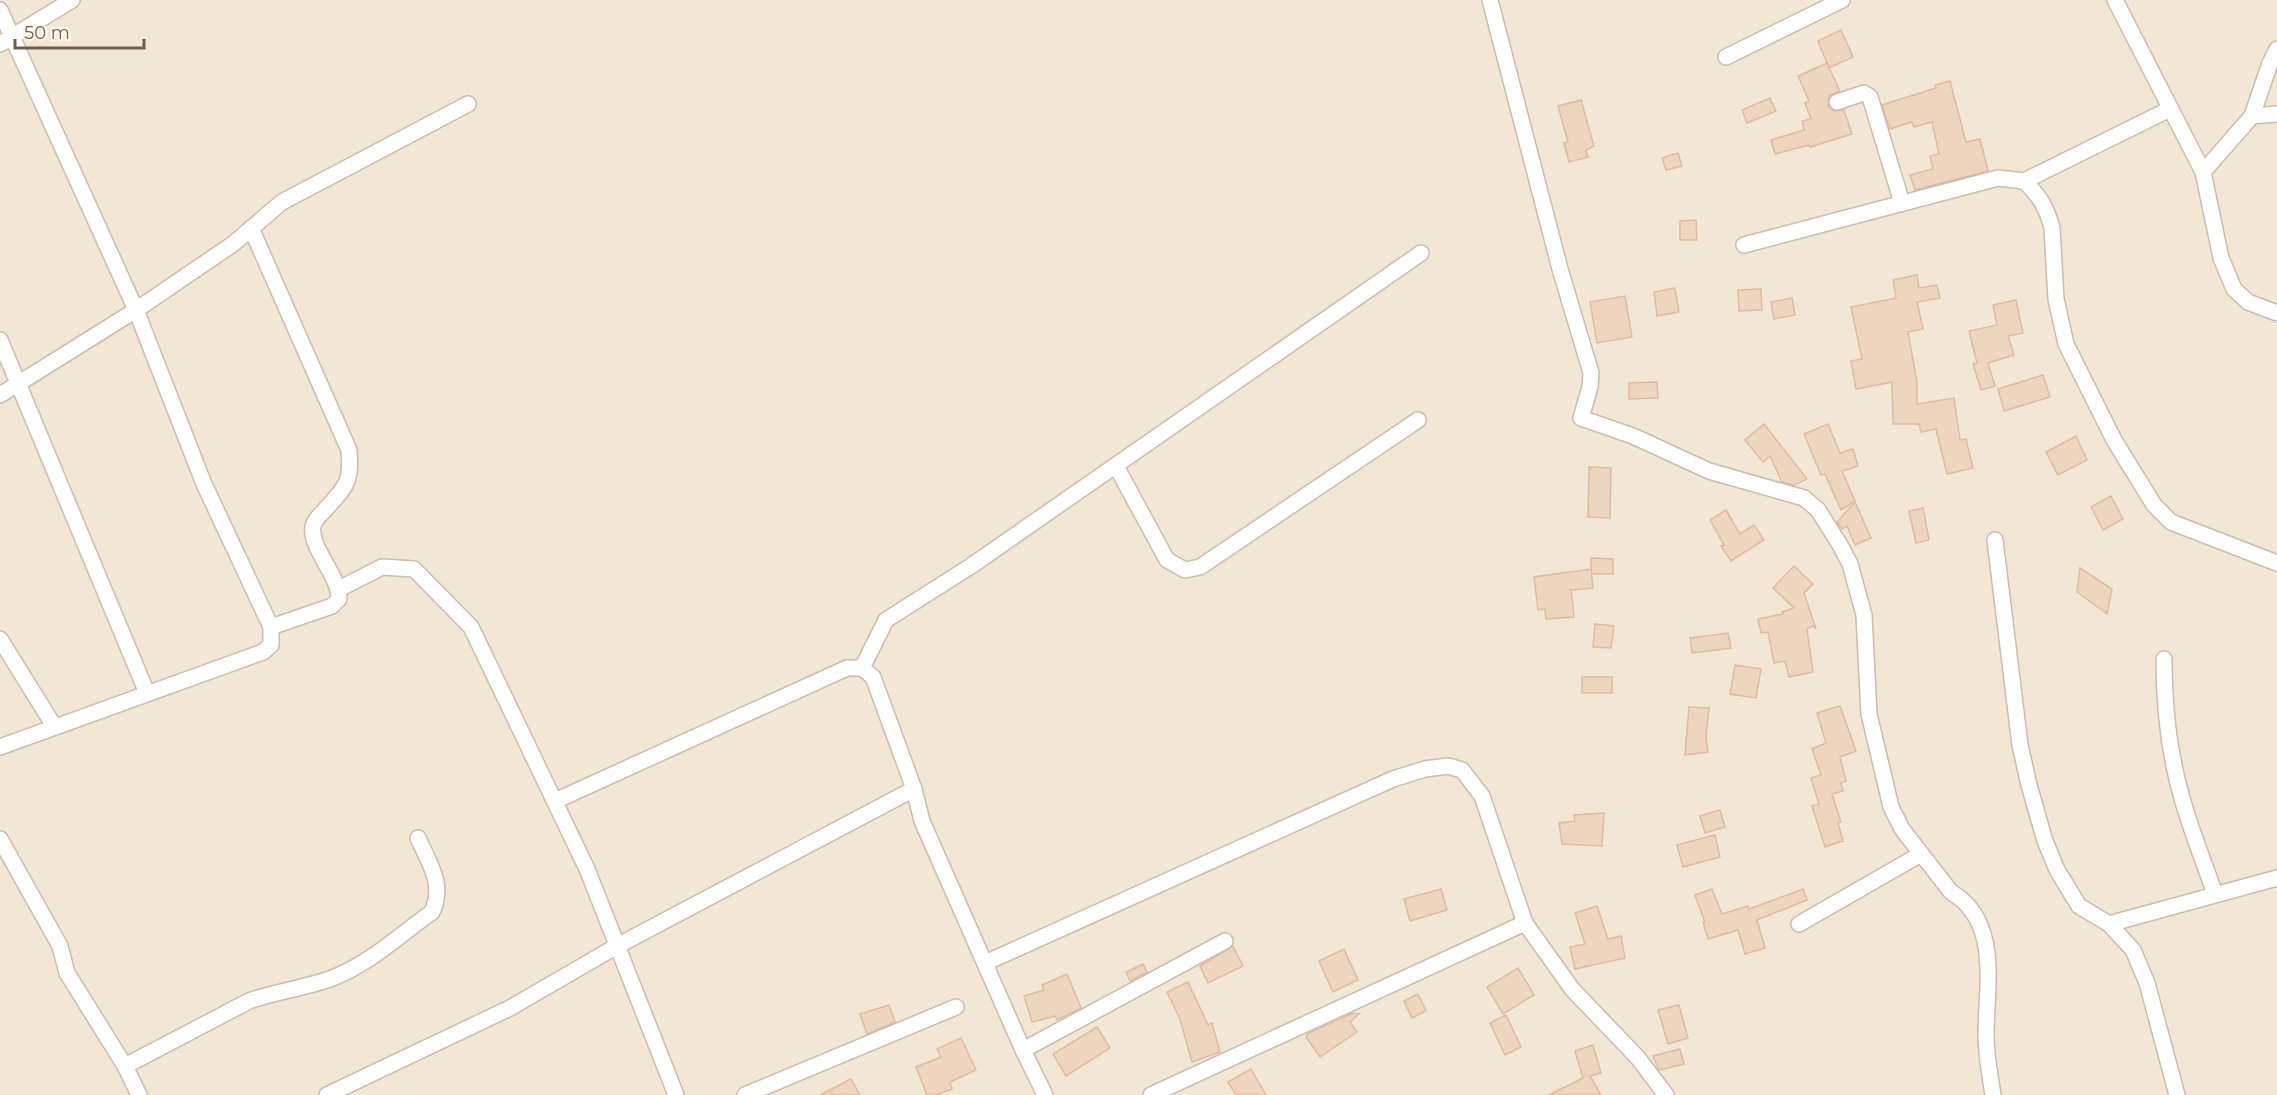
<svg xmlns="http://www.w3.org/2000/svg" width="2277" height="1095" font-family="Montserrat,sans-serif">
<rect width="100%" height="100%" fill="#faf4e6"/>
<rect fill="#f2e6d5" x="0" y="0" width="2277" height="1095"/>
<g fill="#eed5c0" stroke="#dfbca1" stroke-width="1.5">
<polygon points="1841,30 1853,57 1829,68 1818,41"/>
<polygon points="1827,63 1839,89 1839,91 1829,96 1828,106 1834,111 1844,110 1852,134 1810,147 1809,145 1775,154 1771,140 1804,130 1802,121 1811,119 1805,103 1809,101 1798,76"/>
<polygon points="1950,81 1966,142 1980,139 1988,171 1915,190 1910,175 1933,169 1930,156 1939,154 1932,122 1914,127 1912,122 1890,129 1882,105 1936,88 1935,85"/>
<polygon points="1770,98 1776,111 1747,123 1742,110"/>
<polygon points="1581,100 1594,146 1586,150 1588,157 1569,162 1564,143 1568,142 1558,106"/>
<polygon points="1678,153 1682,166 1666,170 1662,158"/>
<polygon points="1696,220 1697,240 1680,240 1680,221"/>
<polygon points="1917,275 1919,288 1937,285 1940,298 1917,302 1923,329 1908,332 1917,382 1917,404 1954,398 1960,440 1966,439 1973,468 1947,474 1936,429 1921,432 1919,424 1893,424 1892,382 1856,389 1851,361 1862,359 1851,307 1896,298 1893,280"/>
<polygon points="1675,288 1679,312 1657,316 1654,292"/>
<polygon points="1761,289 1762,310 1739,311 1738,290"/>
<polygon points="1625,296 1632,337 1597,343 1590,302"/>
<polygon points="1792,298 1795,315 1774,319 1771,302"/>
<polygon points="2016,300 2023,333 2008,336 2014,355 1988,363 1995,386 1981,390 1973,364 1977,363 1969,331 1997,325 1993,305"/>
<polygon points="2043,375 2050,397 2004,411 1998,389"/>
<polygon points="1657,382 1658,398 1629,399 1629,383"/>
<polygon points="1764,424 1807,479 1794,485 1782,482 1770,456 1763,462 1745,440"/>
<polygon points="1828,424 1840,453 1853,449 1858,466 1842,471 1855,501 1841,510 1825,474 1821,475 1804,434"/>
<polygon points="2076,436 2087,460 2058,475 2046,452"/>
<polygon points="1589,467 1611,468 1610,518 1588,517"/>
<polygon points="2111,496 2123,519 2103,530 2091,507"/>
<polygon points="1855,502 1871,538 1855,545 1847,526 1842,529 1837,522"/>
<polygon points="1923,508 1929,540 1916,543 1909,511"/>
<polygon points="1726,510 1740,534 1754,525 1764,540 1731,561 1721,546 1724,545 1710,520"/>
<polygon points="1591,558 1613,559 1613,574 1591,574"/>
<polygon points="1794,566 1813,584 1804,593 1816,629 1813,626 1807,629 1813,672 1789,677 1785,661 1774,663 1768,632 1761,633 1758,619 1783,614 1782,612 1794,608 1773,588"/>
<polygon points="2080,568 2112,589 2107,614 2077,592"/>
<polygon points="1591,569 1593,588 1571,590 1574,617 1546,619 1545,609 1538,610 1534,577"/>
<polygon points="1595,624 1614,626 1611,648 1593,647"/>
<polygon points="1728,633 1731,648 1692,653 1690,638"/>
<polygon points="1735,665 1761,669 1756,698 1730,694"/>
<rect x="1582" y="677" width="30" height="16"/>
<polygon points="1840,706 1856,751 1840,757 1846,781 1841,783 1843,791 1832,794 1841,822 1838,823 1843,841 1825,847 1812,806 1819,804 1811,778 1821,775 1812,749 1826,743 1817,713"/>
<polygon points="1689,707 1709,708 1706,736 1708,752 1685,755"/>
<polygon points="1720,810 1725,827 1705,833 1700,816"/>
<polygon points="1604,813 1602,846 1562,844 1559,823 1575,821 1574,815"/>
<polygon points="1715,835 1720,857 1683,867 1677,845"/>
<polygon points="1441,889 1447,910 1410,921 1404,899"/>
<polygon points="1712,889 1722,914 1748,906 1749,909 1803,889 1807,900 1757,920 1765,948 1745,954 1738,930 1708,939 1703,922 1705,922 1695,895"/>
<polygon points="1597,906 1608,939 1621,936 1625,958 1575,969 1570,947 1585,944 1575,913"/>
<polygon points="1233,946 1243,966 1208,983 1200,966"/>
<polygon points="1344,949 1358,980 1333,992 1319,961"/>
<polygon points="1143,964 1147,972 1130,981 1126,972"/>
<polygon points="1518,968 1534,995 1503,1014 1487,987"/>
<polygon points="1067,974 1081,1008 1057,1020 1055,1016 1032,1022 1024,996 1044,990 1042,985"/>
<polygon points="1188,982 1208,1025 1212,1023 1220,1052 1192,1062 1180,1019 1167,992"/>
<polygon points="1418,994 1426,1011 1412,1018 1404,1001"/>
<polygon points="889,1005 895,1022 867,1034 860,1014"/>
<polygon points="1679,1005 1688,1038 1668,1044 1658,1010"/>
<polygon points="1353,1013 1359,1014 1350,1022 1357,1032 1320,1057 1306,1037 1309,1033"/>
<polygon points="1506,1015 1521,1047 1505,1055 1490,1023"/>
<polygon points="1097,1027 1110,1048 1066,1076 1053,1054"/>
<polygon points="961,1038 976,1070 950,1082 952,1089 936,1095 927,1095 916,1067 941,1057 937,1049"/>
<polygon points="1593,1045 1601,1073 1590,1076 1601,1095 1549,1095 1583,1078 1575,1051"/>
<polygon points="1680,1049 1684,1064 1659,1070 1653,1056"/>
<polygon points="1251,1069 1266,1095 1236,1095 1228,1082"/>
<polygon points="851,1079 860,1095 820,1095"/>
</g>
<g fill="none" stroke-linecap="round" stroke-linejoin="round">
<defs>
<g id="minor">
<path d="M1490 0 1560 269 1591 373 1590 387 1581 418 1633 436 1709 471 1804 498 1818 510 1840 545 1850 564 1864 615 1869 714 1891 807 1902 829 1951 892C2001 921 1986 987 1986 1035 1986 1055 1990 1075 1993 1095"/>
<polyline points="2115,0 2203,172 2221,258 2234,289 2248,302 2277,313"/>
<polyline points="0,10 136,310 204,484 271,627 271,645 263,652 0,747"/>
<polyline points="0,44 72,0"/>
<polyline points="1726,57 1842,0"/>
<polyline points="1837,102 1864,93 1870,97 1902,203"/>
<polyline points="2252,116 2270,63 2277,49"/>
<polyline points="2203,172 2252,116 2277,114"/>
<path d="M2024 181C2039 195 2047 208 2052 228L2056 299 2066 344 2114 440 2154 505 2171 522 2277 563"/>
<path d="M251 228 349 450C352 484 345 487 324 511 320 515 315 519 313 526 309 548 339 574 339 599L332 606 271 627"/>
<polyline points="1744,245 1998,178 2024,181 2170,109"/>
<polyline points="0,340 147,693"/>
<polyline points="0,395 136,310 233,244 282,202 468,104"/>
<polyline points="1116,466 1167,560 1185,570 1200,567 1418,420"/>
<polyline points="1995,540 2020,745 2029,785 2045,841 2057,870 2079,906 2109,924 2133,950 2147,983 2177,1095"/>
<polyline points="339,589 382,567 414,569 471,627 587,869 676,1095"/>
<polyline points="0,639 54,726"/>
<path d="M2164 659C2164 696 2167 734 2175 770 2184 813 2201 854 2215 894"/>
<polyline points="862,668 886,620 971,566 1421,253"/>
<polyline points="555,801 847,668 862,668 873,677 914,789 922,821 1023,1050 1045,1095"/>
<polyline points="0,839 60,946 67,973 125,1066 139,1095"/>
<polyline points="1799,924 1921,854"/>
<polyline points="2109,924 2277,878"/>
<polyline points="985,963 1393,779 1425,769 1448,766 1462,770 1482,796 1525,923 1572,989 1638,1058 1666,1095"/>
<polyline points="1023,1050 1225,941"/>
<path d="M125 1066 249 1001C277 991 307 988 335 977 370 963 401 934 432 912 445 885 429 863 418 838"/>
<polyline points="327,1095 510,1008 617,946 914,789"/>
<polyline points="745,1095 956,1007"/>
<polyline points="1151,1095 1525,923"/>
</g>
</defs>
<use href="#minor" stroke="#cbbcad" stroke-width="18"/>
<use href="#minor" stroke="#fff" stroke-width="15"/>
</g>
<path d="M15 39v9h129v-9" fill="none" stroke="#725c4d" stroke-width="3"/>
<text x="24" y="39" font-size="18" fill="#725c4d" stroke="#fef8ec" stroke-width="4.5" paint-order="stroke">50 m</text>
</svg>
